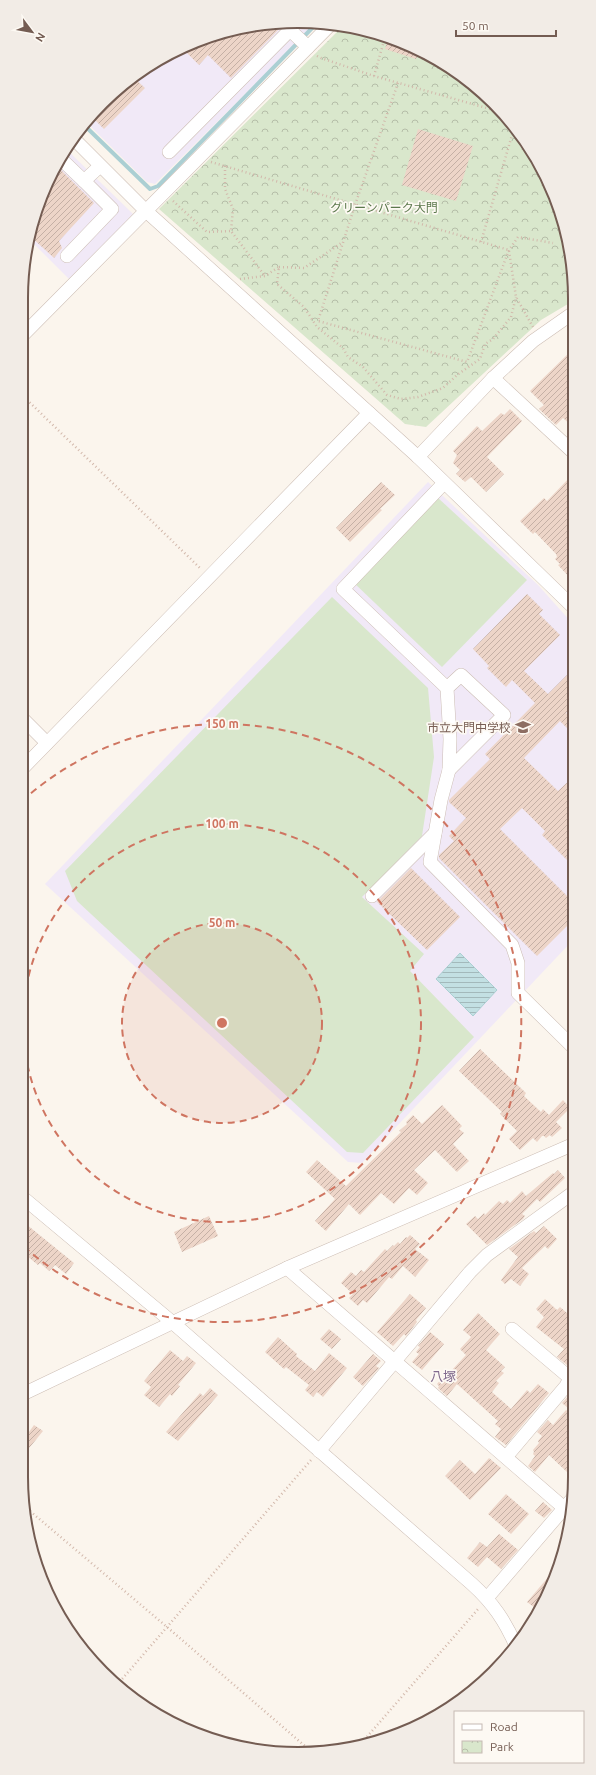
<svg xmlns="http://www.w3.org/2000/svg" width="596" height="1775" font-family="Ubuntu,'Noto Sans JP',sans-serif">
<defs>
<pattern id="park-crowns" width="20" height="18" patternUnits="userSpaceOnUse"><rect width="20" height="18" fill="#d9e7cc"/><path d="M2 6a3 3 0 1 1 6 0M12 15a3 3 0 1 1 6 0" fill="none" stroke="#b5bea8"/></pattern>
<pattern id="water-rules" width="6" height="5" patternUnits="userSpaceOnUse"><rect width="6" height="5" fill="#c3e0e3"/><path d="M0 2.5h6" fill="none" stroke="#a3b9bb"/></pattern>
<pattern id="building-hatch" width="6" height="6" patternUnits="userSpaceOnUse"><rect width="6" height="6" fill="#edd5c8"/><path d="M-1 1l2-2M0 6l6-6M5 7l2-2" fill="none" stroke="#c5b0a5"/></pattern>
</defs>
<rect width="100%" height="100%" fill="#fbf5ed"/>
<g fill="#f1e9f7">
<polygon points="317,22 155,184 147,182 86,122 115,90 159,58 209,36 262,23"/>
<polygon points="66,149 133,214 70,280 29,239 30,227 49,176"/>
<polygon points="428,482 538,585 573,624 574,939 362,1163 348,1162 45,884"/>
</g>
<polygon fill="url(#park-crowns)" points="343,26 369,30 452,68 506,116 554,192 573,262 573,301 541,320 426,427 405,424 159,209"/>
<g fill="#d9e7cc">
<polygon points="437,497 527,580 442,667 353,582"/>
<polygon points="332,597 428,688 434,757 422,836 362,897 424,954 410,971 474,1037 363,1153 347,1152 77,901 65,871"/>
</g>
<polygon fill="url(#water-rules)" stroke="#abcfd3" points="460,953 497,990 473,1016 436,979"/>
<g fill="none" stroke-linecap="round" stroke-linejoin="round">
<polyline stroke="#abcfd3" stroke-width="4" points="83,124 150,189 158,186 318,22"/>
</g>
<g fill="url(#building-hatch)">
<polygon points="262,23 285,23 231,78 208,55 199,65 182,48 209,36"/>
<polygon points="388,39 419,53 416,59 385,49"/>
<polygon points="133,77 145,88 104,129 91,116 118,88"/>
<polygon points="418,129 473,146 456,201 402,185"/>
<polygon points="56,165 94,203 59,241 62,248 54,258 29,235 30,227 49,176"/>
<polygon points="573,349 573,427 563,418 556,425 539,409 544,405 530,391"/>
<polygon points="510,409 522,421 487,457 504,474 486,492 471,477 465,482 456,474 460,470 453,463 457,455 453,451 477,426 482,431 501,413 504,415"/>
<polygon points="573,474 573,581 558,565 560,564 555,559 557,557 556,554 535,532 533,534 520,521 544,498 547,501"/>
<polygon points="381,482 395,495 380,509 382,510 350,542 336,528"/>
<polygon points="527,594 543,610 539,614 560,635 524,671 548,694 573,669 574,705 566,713 574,721 574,735 560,721 524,758 558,791 574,776 574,811 569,815 574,819 574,867 542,835 545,831 522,808 500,829 574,903 574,919 537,956 439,858 439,855 454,841 449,836 466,818 449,802 449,800 490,759 485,754 535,703 512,680 506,687 487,668 489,666 473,649"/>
<polygon points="411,868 460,917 427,950 377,902"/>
<polygon points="480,1049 526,1093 524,1096 541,1112 543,1109 549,1115 563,1100 570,1108 556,1122 562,1128 552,1137 550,1135 546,1138 544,1136 542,1136 537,1142 533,1138 520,1150 509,1139 517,1131 500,1114 502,1112 459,1071"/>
<polygon points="442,1105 462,1126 459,1129 464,1133 453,1144 469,1161 457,1172 435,1150 414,1170 428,1183 417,1195 409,1188 394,1204 381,1193 360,1215 349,1204 326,1231 315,1221 335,1199 306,1172 317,1160 346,1186 401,1132 399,1131 407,1124 406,1122 413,1115 422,1124"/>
<polygon points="558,1170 565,1178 540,1202 537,1199 522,1214 525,1216 523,1219 487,1245 466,1224 475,1216 478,1219 484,1213 485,1215 499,1201 503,1204 507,1200 510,1203 522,1191 526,1196 553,1173 554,1174"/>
<polygon points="209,1216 218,1236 182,1252 174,1232"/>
<polygon points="21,1220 74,1263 66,1274 55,1265 49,1271 40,1263 38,1265 21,1251"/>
<polygon points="544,1226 557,1239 548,1249 545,1246 522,1268 529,1274 520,1286 511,1279 505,1284 501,1280 518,1257 509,1249 534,1231 536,1233"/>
<polygon points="410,1235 420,1244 415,1249 429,1260 415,1277 403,1266 392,1279 389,1277 367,1303 363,1300 358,1306 349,1298 353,1294 341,1283 351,1272 356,1276 361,1270 364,1272 385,1249 387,1251 393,1245 394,1246 398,1242 400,1244 406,1237 407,1238"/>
<polygon points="410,1294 426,1308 416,1320 417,1322 406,1336 404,1334 393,1346 377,1332"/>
<polygon points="545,1299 557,1310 560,1307 575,1320 575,1358 567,1365 557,1357 564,1349 536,1327 544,1317 536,1309"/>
<polygon points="478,1313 500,1334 486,1350 505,1367 501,1371 504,1373 496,1381 499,1383 492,1392 511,1409 527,1390 530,1393 538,1384 549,1393 506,1445 495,1437 501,1429 495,1424 498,1421 457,1384 447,1396 438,1388 439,1386 437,1384 449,1370 451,1371 466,1355 460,1349 471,1337 463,1330"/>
<polygon points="329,1329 341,1339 332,1349 320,1339"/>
<polygon points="430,1332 444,1344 422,1370 412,1362 419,1354 416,1352 420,1347 418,1346"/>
<polygon points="278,1337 297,1354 296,1356 315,1371 329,1353 347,1368 323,1397 317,1392 313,1397 305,1390 309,1385 286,1367 284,1369 265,1352"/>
<polygon points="170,1350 183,1361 187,1356 196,1363 178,1385 180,1386 172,1396 170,1394 159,1407 144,1395 151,1387 144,1381"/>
<polygon points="373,1354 381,1361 376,1366 379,1368 363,1386 353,1377"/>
<polygon points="210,1388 218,1395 178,1441 166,1432 200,1393 203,1396"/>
<polygon points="570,1394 575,1398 575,1414 562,1403"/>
<polygon points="566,1410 575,1417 575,1463 567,1472 549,1455 535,1472 528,1466 535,1456 533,1454 534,1452 533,1450 539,1443 538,1441 542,1436 537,1432 548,1420 553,1425"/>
<polygon points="34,1425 43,1431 21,1458 21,1443"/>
<polygon points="489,1458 501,1468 470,1500 445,1476 460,1460 475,1474"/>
<polygon points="506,1494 529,1514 511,1534 488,1514"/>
<polygon points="543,1502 552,1510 544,1518 535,1511"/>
<polygon points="499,1534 518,1550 501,1569 487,1557 478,1567 467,1558 480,1542 487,1547"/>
<polygon points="550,1575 553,1577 538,1610 527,1602"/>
</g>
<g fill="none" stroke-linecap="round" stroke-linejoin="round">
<defs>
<g id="minor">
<polyline points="73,138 146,211 418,457 573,607"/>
<polyline points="169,152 290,30 308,47"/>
<polyline points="60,158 84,181"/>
<polyline points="67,256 112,209 84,181 100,166"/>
<polyline points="21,337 331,24"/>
<polyline points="493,378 573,452"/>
<polyline points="418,457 493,378 533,341 573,313"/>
<polyline points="444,483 343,589 447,688 461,675 504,715 449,770 450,739 447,688"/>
<polyline points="21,717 47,743"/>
<polyline points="21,770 369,413"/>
<polyline points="449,770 441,800 430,862 512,945 518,963 518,993 574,1048"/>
<polyline points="372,896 435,833"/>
<path d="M21 1196 172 1322 472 1584C493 1603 505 1621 516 1646"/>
<polyline points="287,1268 570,1513"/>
<polyline points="512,1329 570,1378 575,1372"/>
<polyline points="21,1395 287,1268 574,1144"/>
<polyline points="319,1451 470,1272 487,1255 574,1192"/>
<polyline points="506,1457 566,1386 570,1378 575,1382"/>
<polyline points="487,1598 572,1499"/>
</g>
</defs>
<use href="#minor" stroke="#ccbdb4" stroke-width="14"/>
<g stroke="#d2b8ab" stroke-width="2.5" stroke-dasharray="1 3" stroke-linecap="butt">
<polyline points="317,56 321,58 374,76 504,113"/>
<polyline points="374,76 385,37"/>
<polyline points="398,83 355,205 318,321 467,362 509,250 518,237 553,243"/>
<polyline points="211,162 509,250"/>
<polyline points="225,166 225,189 233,209 231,231 265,276"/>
<polyline points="173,201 207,232 231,231"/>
<polyline points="481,242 514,128"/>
<polyline points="509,251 516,297 533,327"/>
<polyline points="279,267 304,268 343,242"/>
<polyline points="240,279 265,276 279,267 277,284 304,307 317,327 343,348 348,357 363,367 387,395 401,399 418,397 443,388 457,375 480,359 485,344 493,339 511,317 516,297"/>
<polyline points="21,394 201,569"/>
<polyline points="24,1506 167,1627 313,1753"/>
<polyline points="117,1685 311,1460"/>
<polyline points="359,1746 479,1608"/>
</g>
<use href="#minor" stroke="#fff" stroke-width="13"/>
</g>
<circle cx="222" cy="1023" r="100" fill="#cf7561" fill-opacity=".12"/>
<g fill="none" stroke="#cf7561" stroke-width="2" stroke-dasharray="7 5">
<circle cx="222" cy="1023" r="100"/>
<circle cx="222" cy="1023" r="199"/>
<path d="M22 801A299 299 0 1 1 22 1245"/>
</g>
<defs>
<symbol id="school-bare" viewBox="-9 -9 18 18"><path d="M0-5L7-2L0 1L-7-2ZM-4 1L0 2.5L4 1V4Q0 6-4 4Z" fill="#8d6e63" stroke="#fdf9f3" stroke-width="2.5" paint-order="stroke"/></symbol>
</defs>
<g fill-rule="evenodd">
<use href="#school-bare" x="512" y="716" width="22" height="22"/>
</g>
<g text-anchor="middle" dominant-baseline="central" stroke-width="3.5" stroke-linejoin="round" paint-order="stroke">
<g font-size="12" fill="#5b784c" stroke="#fdf9f3">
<text x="384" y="207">グリーンパーク大門</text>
</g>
<g font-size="12" fill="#785e54" stroke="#fdf9f3" text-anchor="end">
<text x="511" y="727">市立大門中学校</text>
</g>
<g font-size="13" fill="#816a8e" stroke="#fdf9f3">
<text x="443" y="1376">八塚</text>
</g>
</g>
<path d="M0 0H596V1775H0ZM298 28H298A270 270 0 0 1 568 298V1477A270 270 0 0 1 298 1747H298A270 270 0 0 1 28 1477V298A270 270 0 0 1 298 28Z" fill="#f2ece6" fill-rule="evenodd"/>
<path fill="none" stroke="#745c52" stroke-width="2" d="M298 28H298A270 270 0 0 1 568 298V1477A270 270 0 0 1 298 1747H298A270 270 0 0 1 28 1477V298A270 270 0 0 1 298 28Z"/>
<circle cx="222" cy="1023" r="6" fill="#cf7561" stroke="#fdf9f3" stroke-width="2"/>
<g font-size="12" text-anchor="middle" font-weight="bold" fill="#cf7561" stroke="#fdf9f3" stroke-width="3.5" stroke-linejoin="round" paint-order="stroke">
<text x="222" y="728">150 m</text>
<text x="222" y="828">100 m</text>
<text x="222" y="927">50 m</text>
</g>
<rect x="454" y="1711" width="130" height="52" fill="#fdf9f3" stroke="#c6bab3"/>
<rect x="462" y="1724" width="20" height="6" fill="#ffffff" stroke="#c6bab3"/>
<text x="490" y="1731" font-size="12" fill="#745c52">Road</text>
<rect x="462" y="1741" width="20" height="12" fill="url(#park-crowns)" stroke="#c6bab3"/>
<text x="490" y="1751" font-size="12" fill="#745c52">Park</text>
<g transform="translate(32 32) rotate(122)" stroke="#fdf9f3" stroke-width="3" paint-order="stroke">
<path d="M0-3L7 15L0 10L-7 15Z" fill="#745c52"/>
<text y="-6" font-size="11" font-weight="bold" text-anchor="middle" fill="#745c52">N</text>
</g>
<path d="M456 30v6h100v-6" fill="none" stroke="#745c52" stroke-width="2"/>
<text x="462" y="30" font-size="12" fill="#745c52" stroke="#fdf9f3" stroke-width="3" paint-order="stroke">50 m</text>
</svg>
